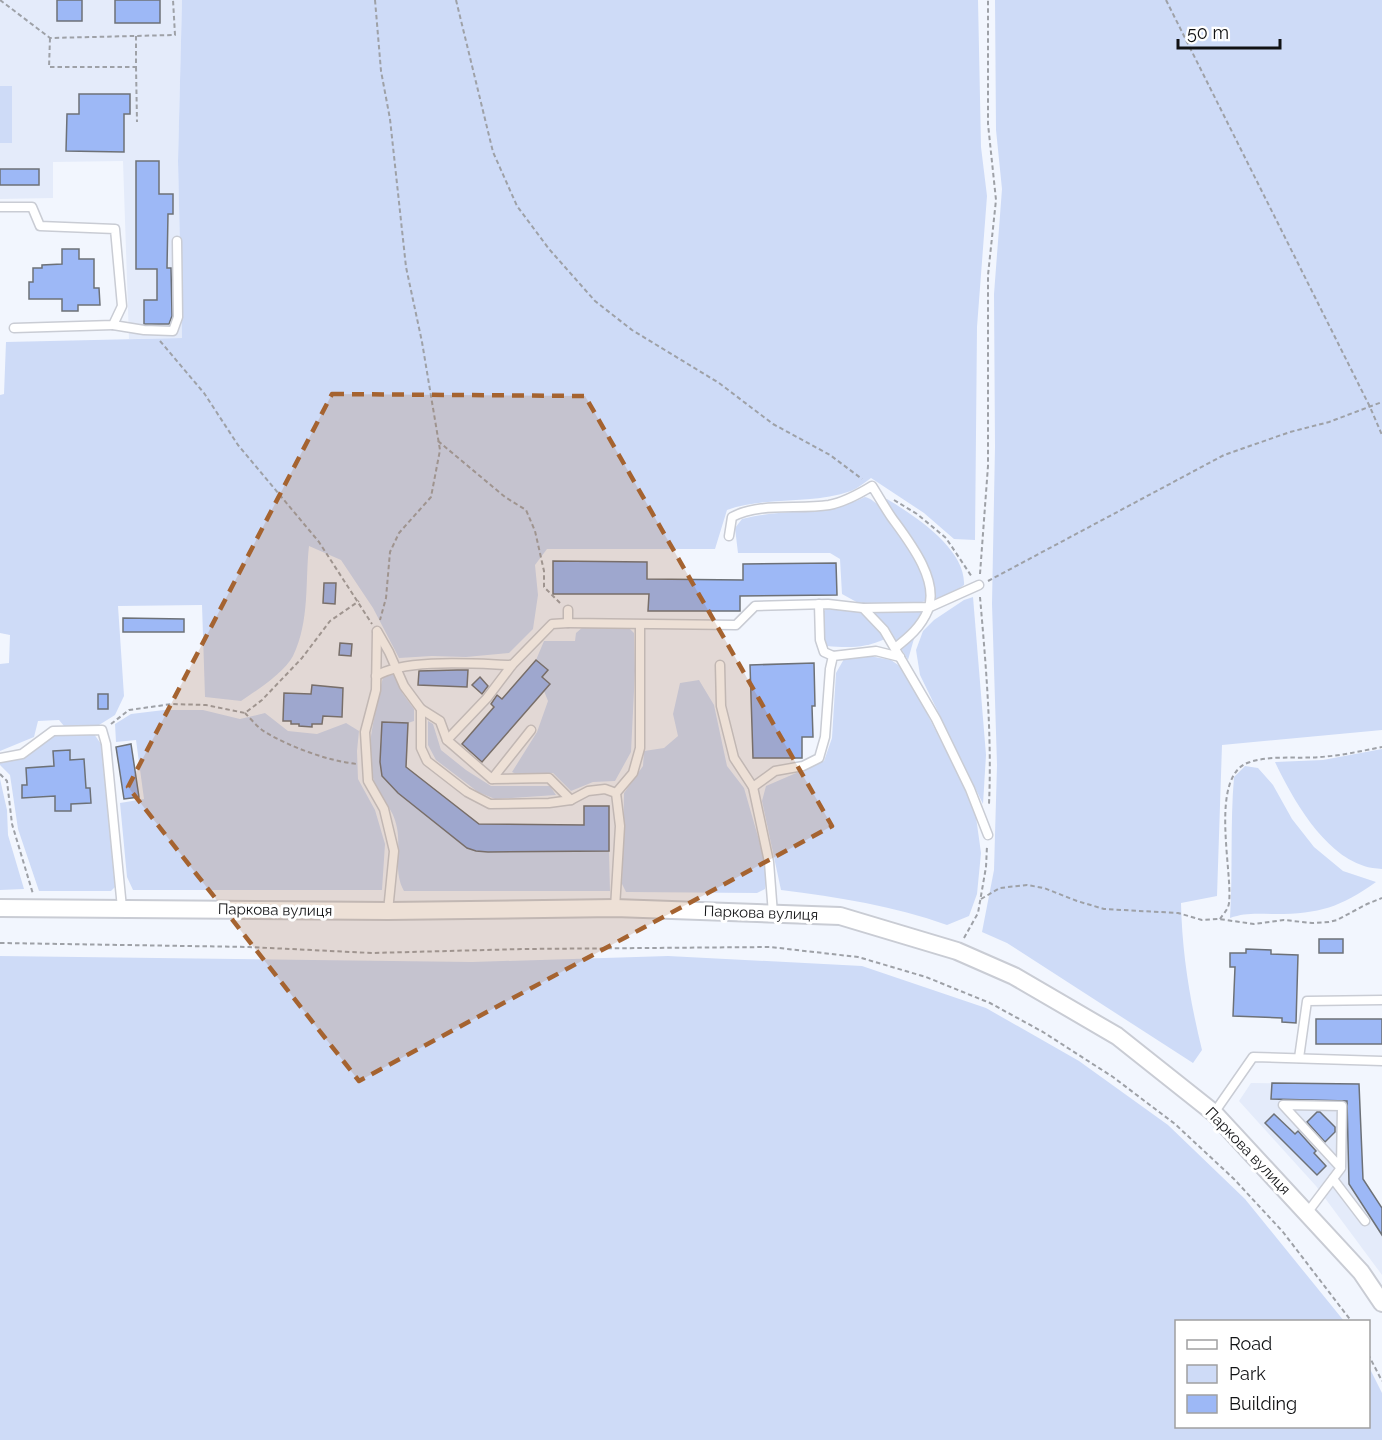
<svg xmlns="http://www.w3.org/2000/svg" width="1382" height="1440" font-family="Raleway,sans-serif">
<rect width="100%" height="100%" fill="#f2f6fe"/>
<g fill="#e4ebfa">
<polygon points="0,0 182,0 178,161 182,338 129,339 123,161 53,162 53,198 0,199"/>
<polygon points="1251,1083 1359,1084 1363,1179 1382,1208 1382,1275 1316,1186 1239,1101"/>
</g>
<g fill="#cedbf7">
<path d="M182 0H978L981 147 987 196 977 327 975 540 954 539 924 513 871 478C864 483 858 488 851 491 812 505 767 496 727 510L715 549H547L535 565 538 595 533 629 509 653 466 657 432 656 399 658 373 608 341 560 309 546C305 582 310 621 293 656 285 672 256 691 241 701L205 697 202 605 118 606 124 696 115 715 99 725 64 726 59 720 38 721 34 737 0 751V664L9 663 10 635 0 633V395L4 394 6 342 182 338 178 161Z"/>
<path d="M995 0H1382V730L1222 745 1217 896 1181 903C1182 953 1190 1001 1202 1050L1193 1063 1007 943 982 932 994 870 997 765 992 604 995 447 994 294 1002 189 996 130Z"/>
<rect x="0" y="86" width="12" height="57"/>
<path d="M865 497C883 500 917 555 923 573 926 582 926 591 926 601L918 603 862 605 842 594 840 559 830 553H738L735 528 742 519C782 508 827 516 865 497Z"/>
<path d="M887 499C915 516 966 549 964 585L949 596 936 600 931 572 914 540 884 500Z"/>
<polygon points="973,597 986,755 983,804 920,675 916,650 923,631 934,620 964,600"/>
<path d="M826 609 862 612 885 639C866 648 848 648 827 646L823 640 822 613Z"/>
<polygon points="922,610 908,660 890,630 873,611"/>
<polygon points="583,627 629,628 634,633 635,671 631,752 615,781 593,782 571,791 553,773 516,774 512,772 537,732 548,701 544,691 550,684 542,677 536,660 544,641 575,641 576,633"/>
<path d="M864 655 891 660 904 669 959 776 976 817 981 853 977 894 969 916 947 925C894 906 838 897 781 890L762 801 766 786 824 761 832 738 836 673 844 659Z"/>
<path d="M394 674 403 694 414 709V721L408 723H382C381 744 375 768 390 785L467 848 488 852 609 851 610 891H404C393 872 401 849 397 828 393 806 382 803 376 788 366 758 370 735 377 706 379 695 380 686 384 675Z"/>
<polygon points="699,680 714,705 727,766 744,788 765,861 767,878 765,889 757,893 626,892 622,884 624,793 643,766 644,751 664,748 678,736 673,714 680,683"/>
<polygon points="164,710 203,710 240,719 265,713 288,731 317,734 346,723 359,731 357,751 358,779 375,810 385,844 382,890 133,890 127,877 120,803 144,799 136,740 116,742 115,724 131,714"/>
<polygon points="428,721 433,724 441,750 466,770 491,786 550,786 556,795 495,799 478,792 436,760 428,745"/>
<polygon points="94,734 101,744 115,887 111,891 39,891 18,829 10,775 0,765 0,762 22,757 56,735"/>
<path d="M1382 749V869C1376 868 1369 868 1364 866 1323 853 1292 798 1275 762L1323 760Z"/>
<path d="M1245 766 1258 768 1273 785 1292 819 1314 847 1343 871 1376 882C1341 907 1319 914 1276 914 1260 914 1246 912 1230 918 1233 871 1230 824 1234 777Z"/>
<polygon points="0,779 7,810 8,835 24,889 0,890"/>
<polygon points="0,956 472,962 668,956 862,966 986,1008 1079,1061 1168,1125 1245,1199 1344,1321 1176,1322 1176,1426 1368,1426 1369,1367 1382,1393 1382,1440 0,1440"/>
</g>
<g fill="#9db8f6" stroke="#6d7177" stroke-width="1.5">
<rect x="57" y="0" width="25" height="21"/>
<rect x="115" y="0" width="45" height="23"/>
<polygon points="79,94 130,94 130,114 124,114 124,152 66,151 67,114 79,114"/>
<polygon points="136,161 159,161 159,194 173,194 173,214 168,214 167,268 171,268 172,316 169,324 144,324 144,300 157,300 157,269 136,269"/>
<rect x="0" y="169" width="39" height="16"/>
<polygon points="62,249 79,249 79,259 94,259 94,288 99,288 100,305 78,305 78,311 62,311 62,299 29,299 29,282 33,282 33,268 42,268 42,265 62,264"/>
<polygon points="553,561 647,562 647,579 743,580 743,564 836,563 837,595 740,596 740,611 648,611 649,594 553,594"/>
<polygon points="324,583 336,583 335,604 323,603"/>
<polygon points="123,618 184,619 184,632 123,632"/>
<polygon points="340,643 352,644 351,656 339,655"/>
<polygon points="536,660 548,670 542,677 550,684 482,762 462,744 494,707 491,704 497,695 502,699"/>
<polygon points="814,663 815,706 812,706 813,737 802,737 802,758 753,758 750,665"/>
<polygon points="457,670 468,670 467,687 418,685 419,671"/>
<polygon points="480,677 488,686 482,694 472,685"/>
<polygon points="312,685 343,688 342,717 323,716 322,724 312,724 312,727 299,726 299,724 291,724 291,721 283,721 284,693 311,694"/>
<rect x="98" y="694" width="10" height="15"/>
<polygon points="382,722 408,723 406,767 479,824 584,825 584,806 609,806 609,851 488,852 476,851 467,848 398,793 382,776 380,762"/>
<polygon points="131,744 139,797 124,799 116,747"/>
<polygon points="70,750 70,760 84,759 86,788 90,788 91,803 71,804 71,811 55,811 55,796 22,798 22,785 27,785 26,768 54,766 53,751"/>
<rect x="1319" y="939" width="24" height="14"/>
<polygon points="1246,949 1271,950 1271,954 1298,955 1296,1023 1282,1022 1282,1018 1233,1016 1235,967 1230,967 1230,953 1246,953"/>
<rect x="1316" y="1019" width="66" height="25"/>
<polygon points="1272,1083 1359,1084 1363,1179 1382,1208 1382,1235 1349,1184 1347,1101 1271,1099"/>
<polygon points="1317,1112 1320,1112 1335,1127 1335,1132 1325,1142 1307,1122"/>
<polygon points="1274,1114 1295,1134 1298,1131 1316,1151 1314,1153 1326,1166 1317,1175 1265,1123"/>
</g>
<g fill="none" stroke-linecap="round" stroke-linejoin="round">
<defs>
<g id="service">
<polyline points="0,207 32,207 40,226 115,229 122,306 113,325 14,328"/>
<polyline points="113,325 144,330 173,331 178,317 177,241"/>
<path d="M729 536 732 517C760 502 798 510 829 505 845 502 859 494 872 486 879 497 885 508 892 518 908 540 940 580 928 610 921 627 909 637 895 648"/>
<polyline points="819,604 820,640 824,652 833,656"/>
<polyline points="863,608 930,607 979,585"/>
<polyline points="568,610 568,623 736,625 755,606 828,604 863,608 884,630 936,719 970,789 988,835"/>
<polyline points="377,631 389,652 404,686 421,709 421,748 427,761 467,792 490,804 549,803 571,800 588,791 605,789 616,793 620,826 615,908"/>
<polyline points="377,632 376,690 365,732 368,781 384,809 394,851 388,911"/>
<polyline points="720,665 721,706 734,758 753,787 769,862 773,914"/>
<path d="M376 676C405 658 477 664 512 665"/>
<polyline points="421,709 440,721 447,740 492,779 549,778 571,800"/>
<polyline points="447,740 487,698 512,665 552,624 568,623"/>
<polyline points="0,758 22,754 53,731 102,730 106,744 122,908"/>
<polyline points="492,779 531,730"/>
<polyline points="753,787 775,771 803,766 819,758 825,737 830,669 833,656 876,651 900,657"/>
<polyline points="616,793 633,773 640,748 640,625"/>
<polyline points="1299,1058 1307,1001 1382,1000"/>
<polyline points="1214,1113 1253,1057 1382,1061"/>
<polyline points="1333,1179 1365,1221"/>
<polyline points="1307,1213 1341,1168 1342,1106 1283,1105 1341,1168"/>
</g>
<polyline id="minor" points="0,908 388,911 615,908 840,916 957,951 1014,976 1117,1036 1214,1113 1361,1272 1382,1303"/>
</defs>
<use href="#service" stroke="#c9ccd4" stroke-width="11"/>
<use href="#minor" stroke="#c9ccd4" stroke-width="20"/>
<g stroke="#9ea1a7" stroke-width="2" stroke-dasharray="4.5 3" stroke-linecap="butt">
<polyline points="0,0 50,38 175,35 173,0"/>
<polyline points="375,0 381,71 390,119 406,267 422,342 440,450 431,497 399,533 390,552 386,598 380,620"/>
<polyline points="456,0 493,152 517,206 549,249 595,301 632,330 719,383 773,424 830,455 862,479"/>
<polyline points="1166,0 1370,407 1382,435"/>
<polyline points="50,38 49,67 136,67 136,36"/>
<polyline points="136,67 137,122"/>
<polyline points="160,341 204,393 238,445 319,542 372,624"/>
<polyline points="438,441 505,497 526,510 535,531 544,571 544,587 561,604"/>
<polyline points="894,500 917,514 946,538 972,577"/>
<polyline points="980,574 988,466 988,275 996,200 988,124 988,0"/>
<polyline points="988,581 1224,455 1290,432 1329,422 1382,402"/>
<path d="M980 597C986 666 992 735 989 804"/>
<path d="M245 713C251 719 258 728 265 732 290 747 328 761 357 764"/>
<polyline points="111,724 129,710 172,704 206,705 245,713 262,700 302,658 330,621 359,601"/>
<polyline points="0,774 7,781 12,824 33,894"/>
<polyline points="981,899 1000,888 1027,885 1044,888 1077,901 1104,909 1178,913 1202,920 1219,919 1254,924 1284,920 1312,923 1329,922 1337,920 1367,904 1382,898"/>
<path d="M1220 919C1223 914 1228 910 1229 903 1233 871 1208 774 1250 762 1271 755 1297 759 1319 757 1340 756 1361 751 1382 747"/>
<polyline points="964,938 978,913 986,867 987,846"/>
<polyline points="0,943 249,947 372,953 523,949 770,947 858,957 926,977 990,1003 1043,1032 1113,1077 1175,1124 1234,1179 1283,1232 1352,1322"/>
<polyline points="1368,1354 1382,1381"/>
</g>
<use href="#service" stroke="#fff" stroke-width="8"/>
<use href="#minor" stroke="#fff" stroke-width="16"/>
</g>
<path fill="#a56330" fill-opacity="0.2" stroke="#a56330" stroke-width="4.5" stroke-dasharray="12 8" stroke-linejoin="round" d="M332 394 585 396 832 826 359 1081 128 787Z"/>
<g text-anchor="middle" dominant-baseline="central" stroke-width="6" stroke-linejoin="round" paint-order="stroke">
<g font-size="15" fill="#111214" stroke="#fff">
<text transform="translate(275 910) rotate(1)">Паркова вулиця</text>
<text transform="translate(761 913) rotate(2)">Паркова вулиця</text>
<text transform="translate(1248 1151) rotate(46)">Паркова вулиця</text>
</g>
</g>
<rect x="1175" y="1320" width="195" height="108" fill="#ffffff" stroke="#a0a0a1" stroke-width="1.5"/>
<rect x="1187" y="1340" width="30" height="9" fill="#ffffff" stroke="#a0a0a1" stroke-width="1.5"/>
<text x="1229" y="1350" font-size="18" fill="#111214">Road</text>
<rect x="1187" y="1365" width="30" height="18" fill="#cedbf7" stroke="#a0a0a1" stroke-width="1.5"/>
<text x="1229" y="1380" font-size="18" fill="#111214">Park</text>
<rect x="1187" y="1395" width="30" height="18" fill="#9db8f6" stroke="#a0a0a1" stroke-width="1.5"/>
<text x="1229" y="1410" font-size="18" fill="#111214">Building</text>
<path d="M1178 39v9h102v-9" fill="none" stroke="#111214" stroke-width="3"/>
<text x="1187" y="39" font-size="18" fill="#111214" stroke="#ffffff" stroke-width="4.5" paint-order="stroke">50 m</text>
</svg>
